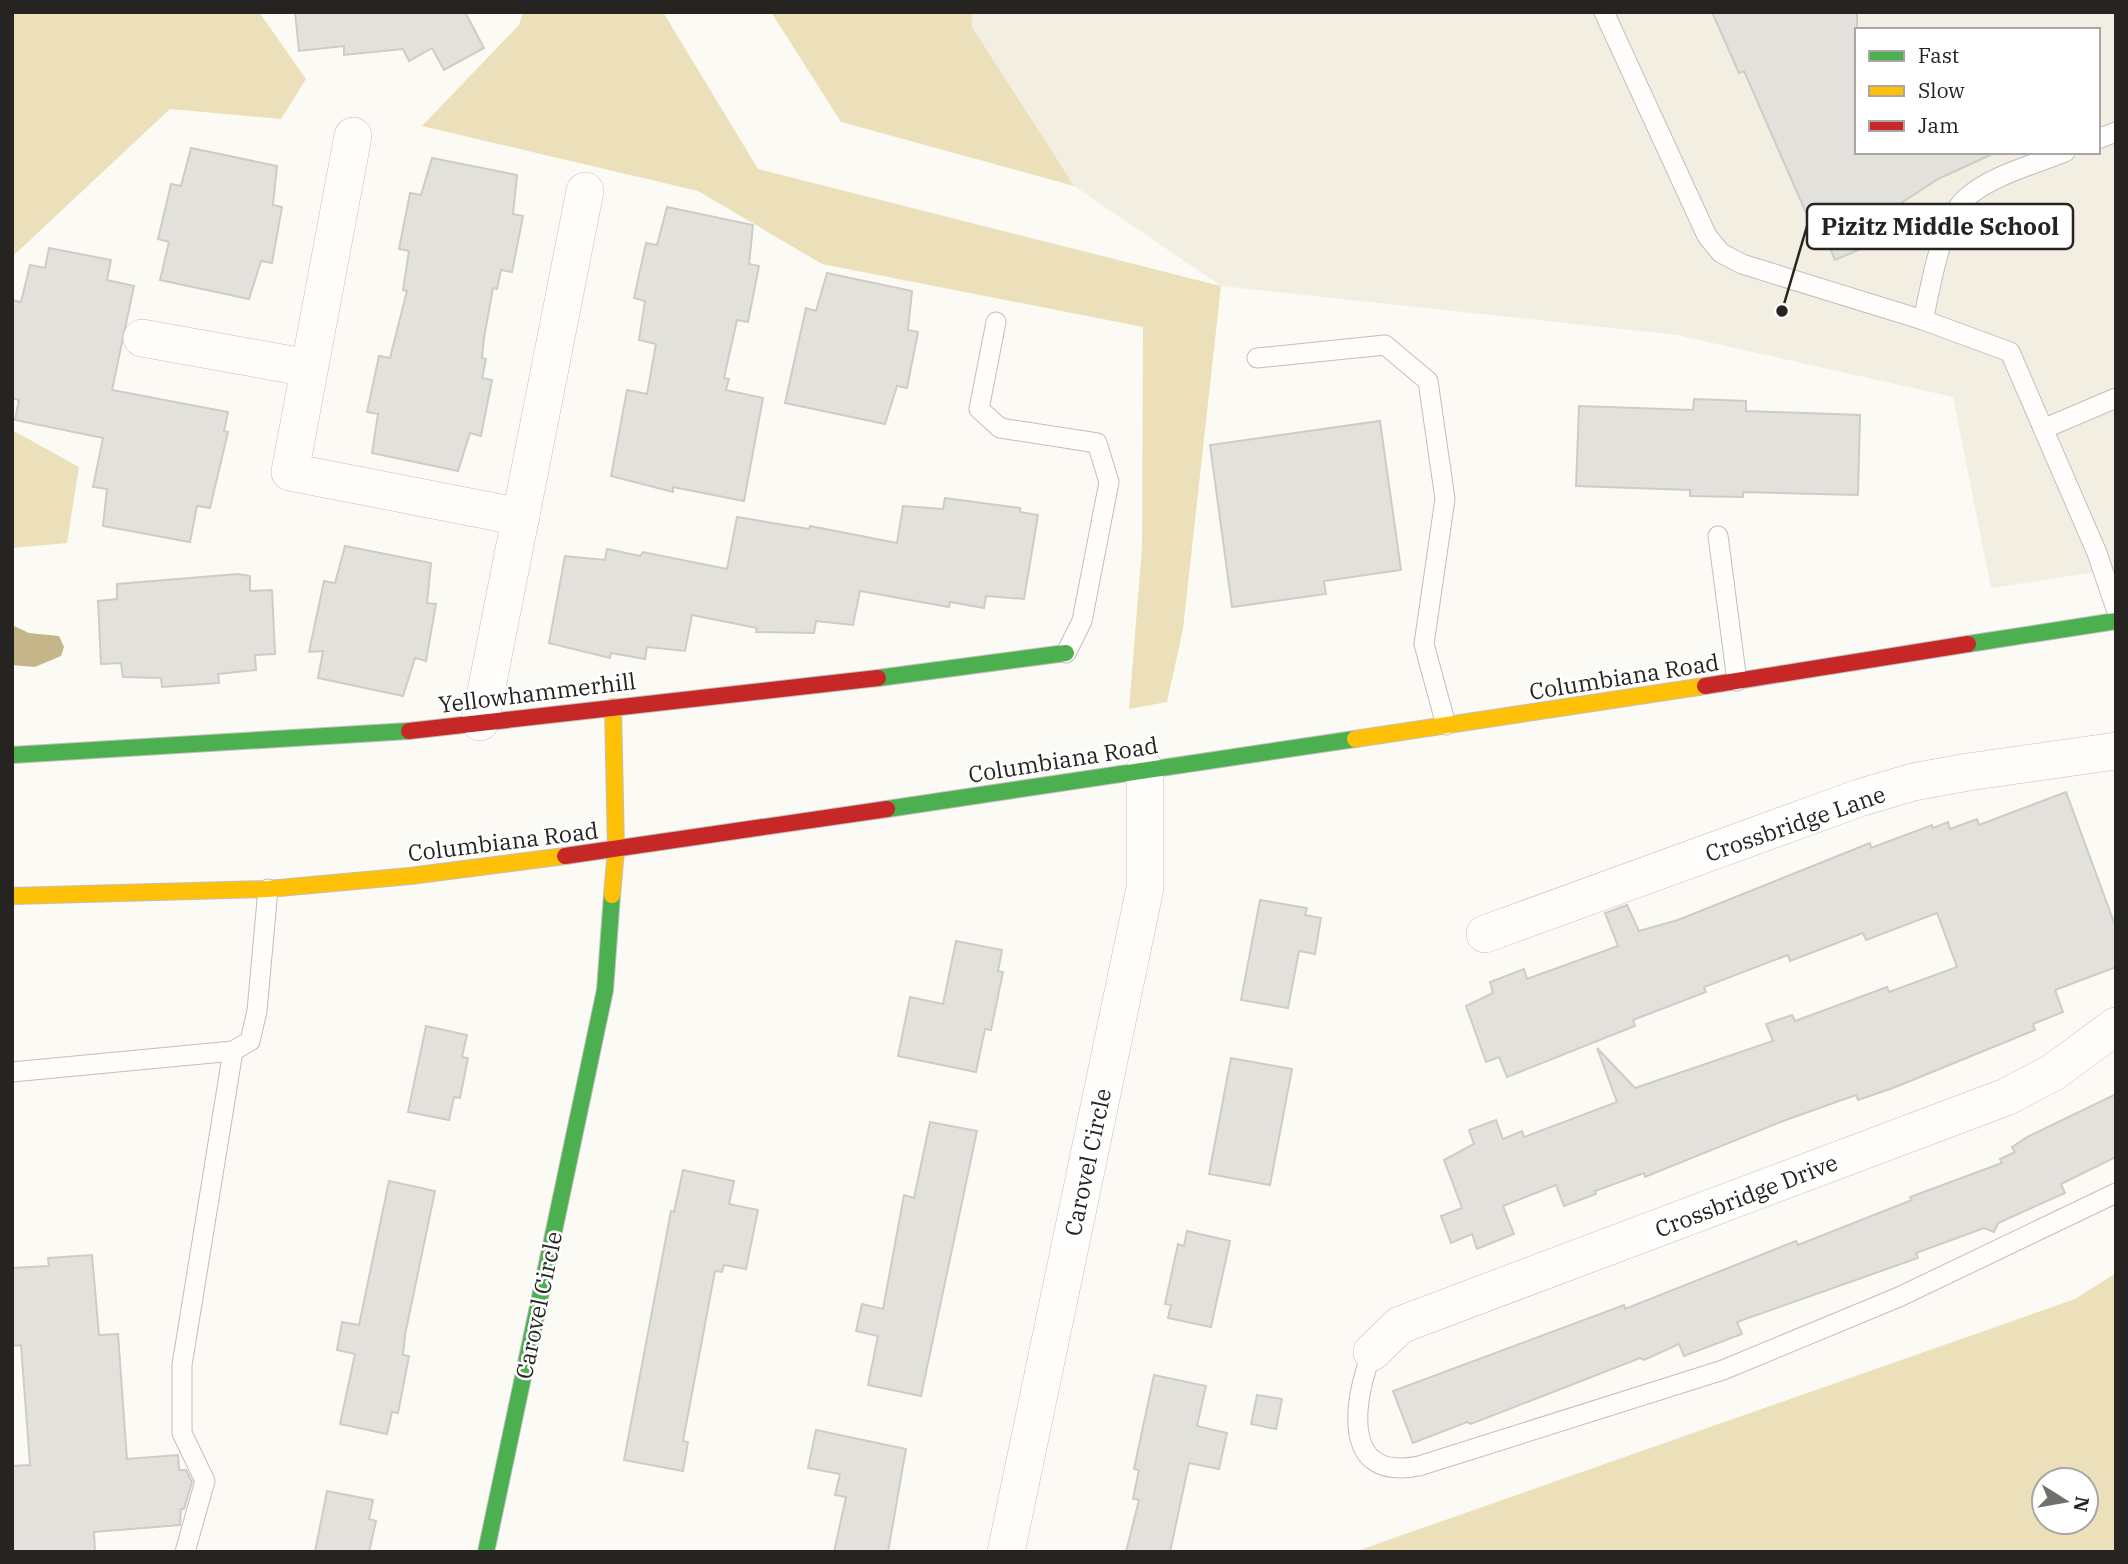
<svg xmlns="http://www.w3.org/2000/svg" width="2128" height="1564" font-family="'IBM Plex Serif',serif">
<rect width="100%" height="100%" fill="#fcfaf4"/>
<path fill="#f2efe2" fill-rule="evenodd" d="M958 12H2116V569L1991 588 1953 397 1677 335 1221 286 1074 186 972 81ZM1857 30H2098V152H1857Z"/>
<g fill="#ece0bb" fill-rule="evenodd">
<polygon points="12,12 259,12 306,79 281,119 170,109 12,257"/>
<polygon points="523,12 663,12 758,169 1221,286 1183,629 1167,702 1129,709 1142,548 1143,327 822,264 698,191 422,126 519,25"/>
<polygon points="771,12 972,12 972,27 1074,186 841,122"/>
<polygon points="12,430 79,467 67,543 12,548"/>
<path d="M2116 1273V1552H1354L2075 1299ZM2086 1480V1522H2044V1480Z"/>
</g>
<polygon fill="#c5b68a" points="12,625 29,633 59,636 64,647 61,656 35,667 12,665"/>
<g fill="#e3e1dc" stroke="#cdccc7" stroke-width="2">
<polygon points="295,12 465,12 484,48 444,70 432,48 409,61 403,49 344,55 344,46 299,51"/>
<polygon points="1712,12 1857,12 1857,152 1997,152 1938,179 1866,226 1874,243 1835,260 1818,221 1811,224 1744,71 1739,73"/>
<polygon points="191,148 277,166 273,205 282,207 272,263 261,261 249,299 160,280 169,242 158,239 171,184 181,186"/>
<polygon points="432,158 517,175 513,214 523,216 512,272 501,270 497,289 493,288 484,338 482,358 486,359 482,378 492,380 481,436 470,433 458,471 372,453 378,414 367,412 379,356 390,358 407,291 403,290 409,251 399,249 410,193 421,195"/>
<polygon points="667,207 753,225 749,264 759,266 748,322 737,320 724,378 729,379 726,390 763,398 744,501 673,487 673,492 611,476 627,390 647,394 656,344 639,340 645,301 634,298 646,243 657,245"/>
<polygon points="49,248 111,260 107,280 134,286 112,390 228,412 224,431 228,432 210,508 197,506 190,542 103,526 107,489 93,487 103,438 15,420 19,400 12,398 12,300 21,302 30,265 45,268"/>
<polygon points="827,273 912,291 908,330 918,332 907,388 897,386 885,424 785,403 806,308 816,311"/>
<polygon points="1694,399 1746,401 1746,411 1860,415 1858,495 1743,492 1743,497 1690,496 1690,490 1576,486 1579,406 1693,410"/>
<polygon points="1380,421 1401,570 1324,581 1326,594 1232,607 1210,445"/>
<polygon points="945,498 1020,508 1020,512 1038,515 1024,599 986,596 984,608 950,602 949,607 860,591 853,625 816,621 814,633 756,632 757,628 692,615 685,651 647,647 645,659 611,653 610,658 549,643 565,556 605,560 607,549 640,556 643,552 727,569 737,517 809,529 810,526 897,543 903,506 943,509"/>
<polygon points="345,546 431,563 427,603 436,604 426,661 415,658 403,696 318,678 323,651 309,652 324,581 335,583"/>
<polygon points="238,574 250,576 250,591 272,590 275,654 255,655 256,670 218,674 219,683 162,687 161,678 123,677 121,663 101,664 98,601 117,599 117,584"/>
<polygon points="2066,792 2116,928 2116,967 2055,990 2063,1012 2033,1024 2035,1030 1893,1088 1858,1100 1856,1095 1783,1121 1645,1177 1644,1173 1595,1191 1596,1194 1564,1206 1556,1185 1503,1206 1514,1234 1477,1249 1472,1234 1451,1243 1441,1216 1462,1208 1444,1160 1474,1144 1469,1130 1496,1120 1503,1139 1522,1131 1524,1137 1617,1102 1597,1048 1635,1088 1773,1041 1766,1024 1792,1015 1795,1021 1887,987 1889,992 1957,967 1937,913 1866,940 1863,933 1790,961 1788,955 1704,987 1706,992 1633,1020 1635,1026 1507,1077 1499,1057 1486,1062 1466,1006 1493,993 1490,982 1524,969 1527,979 1618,946 1605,913 1627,905 1639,931 1678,920 1870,843 1871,848 1932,825 1933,828 1948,822 1950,829 1977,819 1979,825"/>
<polygon points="1260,900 1307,908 1305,915 1321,918 1315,954 1299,951 1288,1008 1241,1000"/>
<polygon points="956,941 1002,950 998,971 1003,972 991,1030 985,1029 976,1072 898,1056 910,997 943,1004"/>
<polygon points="426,1026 467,1035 462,1057 468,1058 460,1098 454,1097 449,1120 408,1112"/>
<polygon points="1231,1058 1292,1069 1270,1185 1209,1174"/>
<polygon points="2116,1094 2116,1157 2061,1184 2065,1193 1998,1223 1994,1232 1984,1228 1916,1253 1918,1258 1737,1322 1742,1334 1684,1356 1679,1344 1644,1360 1640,1358 1471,1424 1467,1422 1413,1443 1393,1391 1624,1305 1625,1309 1796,1241 1798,1245 1912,1200 1910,1197 2002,1163 2000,1159 2015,1152 2012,1147 2027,1137"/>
<polygon points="930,1122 977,1131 921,1396 868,1385 878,1336 856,1331 862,1304 883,1309 904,1195 914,1198"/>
<polygon points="683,1170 734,1181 729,1204 758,1210 746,1269 724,1265 722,1272 715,1271 683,1441 688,1442 683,1471 624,1460 671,1211 674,1212"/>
<polygon points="389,1181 435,1191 405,1335 403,1355 409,1356 398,1413 392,1412 387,1434 340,1424 355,1354 337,1350 342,1322 359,1325"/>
<polygon points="1187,1231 1230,1241 1211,1327 1168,1318 1171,1305 1165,1304 1178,1244 1184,1246"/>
<polygon points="92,1255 99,1335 118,1334 127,1459 178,1455 179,1470 186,1470 192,1482 184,1509 181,1509 180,1525 94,1532 95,1552 12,1552 12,1466 30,1465 21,1345 12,1346 12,1268 49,1266 48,1258"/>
<polygon points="1154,1375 1206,1386 1197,1426 1227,1433 1219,1469 1189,1463 1170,1552 1126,1552 1139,1500 1133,1499 1139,1470 1134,1469"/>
<polygon points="1257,1395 1282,1399 1276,1429 1251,1424"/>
<polygon points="816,1430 906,1449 888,1552 834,1552 846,1497 835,1495 840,1474 808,1468"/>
<polygon points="327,1491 373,1500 369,1519 376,1521 369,1552 315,1552"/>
</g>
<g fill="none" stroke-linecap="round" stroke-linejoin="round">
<defs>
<g id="lane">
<polyline points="1604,12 1707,236 1721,253 1742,264 1923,320 2010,352 2097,553 2116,609"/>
<polyline points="2098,139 2116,132"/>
<path d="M1923 320C1931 287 1940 221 1966 198 1992 175 2033 165 2065 152"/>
<polyline points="996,322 979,409 1000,428 1097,443 1109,482 1082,621 1066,653"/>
<polyline points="1257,358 1385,345 1428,381 1445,499 1424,644 1446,725"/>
<polyline points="2043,429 2116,398"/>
<polyline points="1718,536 1737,681"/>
<polyline points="12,1072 233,1051 250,1041 257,1011 268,889"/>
<path d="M1372 1352C1355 1398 1338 1482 1419 1466L1723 1370 1899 1297 2116 1193"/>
<polyline points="185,1552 205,1481 182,1433 182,1365 233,1051"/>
</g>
<g id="street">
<polyline points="353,136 290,472 521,517"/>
<polyline points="142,338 309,368"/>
<polyline points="480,722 585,191"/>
<polyline points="1485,934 1859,798 1913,782 1968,772 2116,751"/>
<polyline points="1372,1352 1400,1325 2006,1097 2052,1073 2116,1026"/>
<polyline points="1006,1552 1145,888 1145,770"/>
</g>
<g id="fast">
<polyline points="1968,644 2116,621"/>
<polyline points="878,678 1066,653"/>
<polyline points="12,755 409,731"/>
<polyline points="887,809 1355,739"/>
<polyline points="486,1552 605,990 612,895"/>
</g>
<g id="slow">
<polyline points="1355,739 1705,686"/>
<polyline points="612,895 616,850 613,707"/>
<polyline points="12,896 268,889 410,876 565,856"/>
</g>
<g id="jam">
<polyline points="1705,686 1968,644"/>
<polyline points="409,731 878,678"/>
<polyline points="565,856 887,809"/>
</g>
</defs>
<use href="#lane" stroke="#c1bfbb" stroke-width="21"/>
<use href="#street" stroke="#c1bfbb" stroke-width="38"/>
<use href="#fast" stroke="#c1bfbb" stroke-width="18"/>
<use href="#slow" stroke="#c1bfbb" stroke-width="18"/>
<use href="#jam" stroke="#c1bfbb" stroke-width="18"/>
<use href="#lane" stroke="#fffefd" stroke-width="19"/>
<use href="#street" stroke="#fffefd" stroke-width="37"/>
<use href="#fast" stroke="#4caf50" stroke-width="16"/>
<use href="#slow" stroke="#ffc107" stroke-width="16"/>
<use href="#jam" stroke="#c62828" stroke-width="16"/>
</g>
<g text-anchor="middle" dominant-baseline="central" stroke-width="5" stroke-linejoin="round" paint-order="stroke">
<g font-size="23" fill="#252420" stroke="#fff">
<text transform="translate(1624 676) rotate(-9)">Columbiana Road</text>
<text transform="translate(537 692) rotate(-7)">Yellowhammerhill</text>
<text transform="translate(1063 759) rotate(-9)">Columbiana Road</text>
<text transform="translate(1795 823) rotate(-19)">Crossbridge Lane</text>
<text transform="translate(503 841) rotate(-7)">Columbiana Road</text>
<text transform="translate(1087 1162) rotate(-78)">Carovel Circle</text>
<text transform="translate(1746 1195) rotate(-21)">Crossbridge Drive</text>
<text transform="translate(538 1305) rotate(-78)">Carovel Circle</text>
</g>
</g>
<path fill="none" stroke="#252420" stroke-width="2.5" d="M1782 311L1807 226"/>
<circle fill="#252420" stroke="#fff" stroke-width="2.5" cx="1782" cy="311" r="7"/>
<rect fill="#fff" stroke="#252420" stroke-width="2.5" x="1807" y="204" width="266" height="45" rx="7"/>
<g font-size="24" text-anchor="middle" font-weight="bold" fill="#252420">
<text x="1940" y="235">Pizitz Middle School</text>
</g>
<rect width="2128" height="1564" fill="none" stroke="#252420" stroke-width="28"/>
<rect x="1855" y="28" width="245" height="126" fill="#ffffff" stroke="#a8a7a6" stroke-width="2"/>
<rect x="1869" y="51" width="35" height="10" fill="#4caf50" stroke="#a8a7a6" stroke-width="2"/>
<text x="1918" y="63" font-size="21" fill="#252420">Fast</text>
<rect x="1869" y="86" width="35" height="10" fill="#ffc107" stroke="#a8a7a6" stroke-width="2"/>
<text x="1918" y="98" font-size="21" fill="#252420">Slow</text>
<rect x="1869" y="121" width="35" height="10" fill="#c62828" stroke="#a8a7a6" stroke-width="2"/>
<text x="1918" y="133" font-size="21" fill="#252420">Jam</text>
<g transform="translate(2065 1501) rotate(101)"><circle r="33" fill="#ffffff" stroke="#a8a7a6" stroke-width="2"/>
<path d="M0-5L12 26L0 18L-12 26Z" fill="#706f6a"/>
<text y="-10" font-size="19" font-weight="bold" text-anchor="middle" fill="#252420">N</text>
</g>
</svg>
